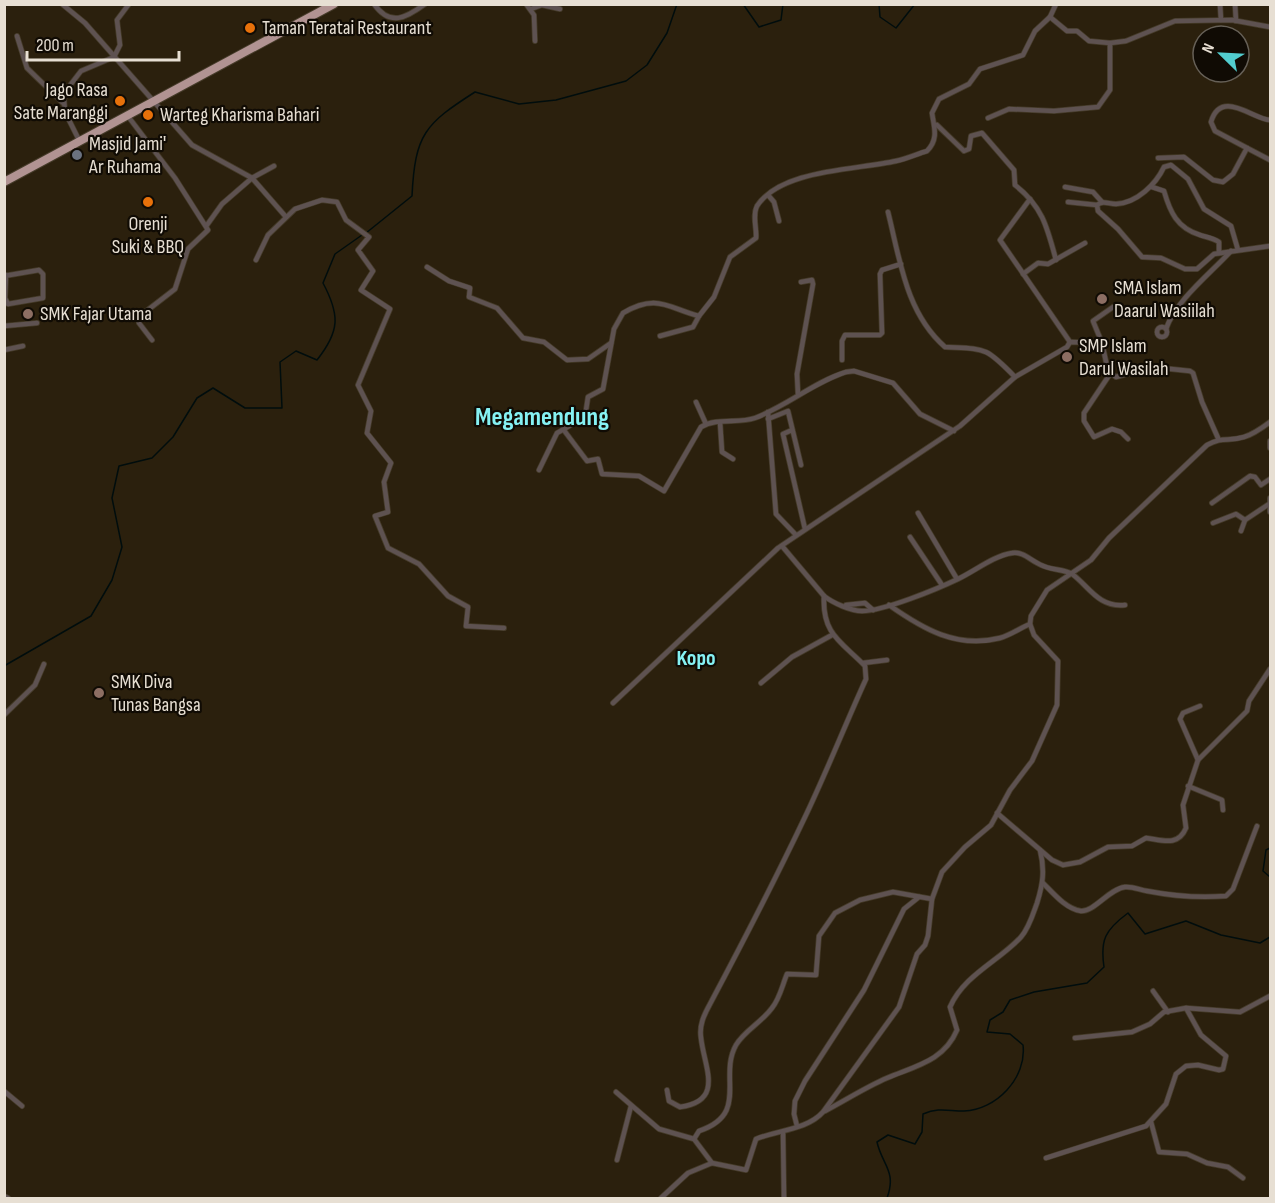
<svg xmlns="http://www.w3.org/2000/svg" width="1275" height="1203" font-family="'Sofia Sans Condensed',sans-serif">
<rect width="100%" height="100%" fill="#2b200d"/>
<g fill="none" stroke-linecap="round" stroke-linejoin="round">
<g stroke="#000d0d" stroke-width="1.5">
<polyline points="743,4 759,27 781,20 783,4"/>
<polyline points="879,4 880,17 896,28 915,4"/>
<path d="M366 233 412 196C415 134 425 124 475 92L519 104 556 100 626 81 647 65 667 33 677 4"/>
<path d="M4 666 91 616 112 580 122 547 112 498 119 466 152 458 173 437 197 398 213 388 245 408H282L280 362 296 351 317 360C340 331 340 315 323 283L335 254 362 235"/>
<polyline points="1270,848 1266,850 1263,871 1270,877"/>
<path d="M887 1198C897 1171 882 1165 877 1142L888 1135 915 1144 922 1132 923 1114C939 1107 948 1111 964 1111 996 1110 1027 1078 1023 1045L1010 1034 987 1032 990 1020 1003 1012 1010 1000 1034 992 1087 983 1104 967C1100 940 1105 930 1128 913L1145 934 1186 921 1221 935 1260 943 1270 937"/>
</g>
<defs>
<g id="street">
<polyline points="62,4 85,23 192,145 252,178 274,166"/>
<path d="M374 4C390 27 406 18 425 4"/>
<polyline points="526,4 534,15 535,41"/>
<polyline points="1220,4 1221,20"/>
<polyline points="1235,4 1236,21"/>
<polyline points="531,9 542,5 560,9"/>
<polyline points="1050,17 1067,31 1077,31 1089,41 1110,43 1126,41 1175,21 1232,20 1270,27"/>
<polyline points="17,36 27,68 63,103"/>
<polyline points="127,115 175,178 208,230 188,249 175,289 140,316 139,323 152,340"/>
<polyline points="988,118 1009,109 1054,111 1098,107 1110,90 1110,43"/>
<path d="M937 125 964 151 969 149 971 136 982 133 1014 170 1015 185C1042 206 1047 226 1056 260"/>
<polyline points="79,140 65,112 64,99 71,84 81,71 114,57 120,45 117,20 129,4"/>
<polyline points="1247,148 1270,160"/>
<path d="M1158 158 1184 157 1213 180 1223 182 1233 174 1247 148 1215 131 1211 122C1221 88 1254 120 1270 120"/>
<polyline points="1065,187 1093,192 1102,202"/>
<path d="M1152 187 1164 191C1170 212 1177 228 1200 235 1206 237 1213 238 1219 242V253"/>
<polyline points="768,195 774,202 779,221"/>
<polyline points="1030,199 1000,240 1070,342"/>
<polyline points="1068,202 1097,205"/>
<path d="M888 212C900 260 906 313 945 347 985 349 985 346 1015 377"/>
<polyline points="207,225 222,204 252,178 286,217"/>
<path d="M1238 250 1231 226 1204 209 1188 179 1171 165 1164 167C1156 184 1137 203 1116 204 1108 204 1104 200 1097 205L1098 211 1118 229 1142 257 1161 258 1185 269H1197L1214 254 1270 246"/>
<polyline points="256,260 268,235 295,209 322,200 337,202 346,220 369,237 358,250 373,271 361,290 390,309 358,385 371,411 367,433 391,463 384,482 388,512 375,516 388,548 419,564 448,596 468,607 466,626 504,628"/>
<polyline points="427,267 449,281 470,288 469,297 497,308 523,338 544,342 567,360 588,359 611,343"/>
<polyline points="1023,274 1038,263 1048,264 1085,243"/>
<polyline points="4,276 39,270 43,274 43,298 8,304 5,298 6,275"/>
<polyline points="4,326 37,323"/>
<circle cx="1162" cy="332" r="5"/>
<path d="M1166 329C1176 300 1211 273 1231 251"/>
<polyline points="660,336 693,327 699,316"/>
<polyline points="1102,343 1093,321 1113,307"/>
<polyline points="4,350 23,346"/>
<polyline points="842,360 842,341 845,335 880,335 882,333 880,274 882,270 901,264"/>
<polyline points="1110,374 1084,413 1084,421 1094,437 1112,429 1121,432 1128,439"/>
<polyline points="798,394 797,374 813,284 812,280 801,282"/>
<polyline points="696,402 706,424"/>
<polyline points="768,412 776,514 796,535"/>
<polyline points="768,419 788,411 801,465"/>
<polyline points="720,422 722,452 733,459"/>
<path d="M563 429 587 461 598 459 602 474 639 476 664 491 701 427C717 417 738 424 755 418 787 406 814 382 846 372L854 371 893 383 920 414 954 431"/>
<polyline points="792,430 783,434 805,529"/>
<polyline points="1270,441 1270,448"/>
<path d="M539 470 557 433 585 417 588 397 603 389 614 329 623 313C657 293 668 308 699 316L714 297 730 257 756 238C757 228 752 216 757 206 781 169 857 170 896 161 906 159 917 154 927 151 939 139 934 127 932 113L939 99 969 84 980 69 1023 55 1035 31 1050 17 1056 4"/>
<polyline points="1270,498 1270,512"/>
<polyline points="1212,503 1250,476 1255,477 1261,485 1270,479"/>
<polyline points="918,513 957,579"/>
<polyline points="1213,523 1236,514 1245,520"/>
<polyline points="1241,531 1245,520 1269,504"/>
<polyline points="910,537 942,585"/>
<path d="M782 546 824 596C833 603 851 611 862 611 884 611 937 589 958 579 975 571 993 556 1012 553 1023 551 1031 561 1041 565 1050 570 1064 569 1072 574 1088 585 1098 608 1125 605"/>
<polyline points="846,605 865,603 873,610"/>
<path d="M889 605C923 629 957 649 1000 638 1011 635 1020 628 1030 624"/>
<polyline points="863,663 887,660"/>
<polyline points="761,683 792,657 832,635"/>
<polyline points="613,703 778,548 960,426 1015,377 1067,347 1070,342 1102,343 1108,371 1116,377 1152,367 1190,371 1193,373 1202,402 1218,438"/>
<polyline points="4,715 35,685 44,664"/>
<polyline points="1198,760 1180,719 1183,713 1200,706"/>
<polyline points="1188,786 1222,800 1223,810"/>
<path d="M997 813 1052 860 1063 865 1080 862 1108 847 1132 846 1146 838C1162 840 1178 847 1186 828L1183 805 1198 760 1247 711 1249 701 1270 669"/>
<path d="M1043 883C1053 893 1066 909 1081 911 1094 912 1109 889 1125 887 1132 886 1140 890 1147 891 1173 896 1201 898 1226 896L1233 889 1257 826"/>
<polyline points="1153,991 1168,1012"/>
<polyline points="1075,1038 1132,1032 1150,1024 1164,1012 1186,1008 1240,1012 1270,996"/>
<path d="M667 1090 669 1101 680 1107C725 1101 704 1067 701 1038 699 1025 704 1015 710 1004 743 942 775 880 805 817 827 771 845 725 866 679L865 666C842 642 822 635 824 596"/>
<polyline points="4,1091 22,1106"/>
<polyline points="616,1092 659,1129 694,1139 712,1163"/>
<path d="M825 1111C846 1100 866 1087 887 1078 915 1066 944 1061 957 1030L950 1007C964 975 999 961 1021 937 1029 928 1033 914 1037 903 1043 884 1045 870 1040 850"/>
<polyline points="1151,1122 1159,1152 1187,1154 1207,1163 1228,1167 1243,1178"/>
<polyline points="797,1126 794,1114 795,1101 805,1081 864,990 904,909 919,897"/>
<polyline points="783,1132 784,1198"/>
<path d="M694 1139 699 1131C750 1114 718 1077 736 1045 744 1031 762 1022 772 1008 780 998 782 986 787 974L816 975 819 936 835 913 860 900 893 892 932 899"/>
<polyline points="1046,1158 1146,1126 1166,1104 1176,1074 1186,1066 1198,1065 1219,1070 1223,1069 1226,1056 1201,1035 1186,1008"/>
<polyline points="617,1160 631,1106"/>
<polyline points="4,1196 8,1198"/>
<path d="M661 1198 688 1173 712 1163 746 1170 756 1139C777 1130 807 1130 823 1112L899 1007 917 954 925 945 928 936 932 899 942 872 965 847 991 825 1010 790 1032 761 1057 705 1058 661 1034 635 1030 624 1031 616 1047 590 1091 560 1109 538 1207 445C1223 436 1228 442 1244 437 1254 434 1262 428 1270 422"/>
</g>
<polyline id="highway" points="4,182 334,4"/>
</defs>
<use href="#street" stroke="#453b29" stroke-width="6"/>
<use href="#highway" stroke="#453b29" stroke-width="10"/>
<use href="#street" stroke="#5e5251" stroke-width="4.5"/>
<use href="#highway" stroke="#b19392" stroke-width="8"/>
</g>
<g fill="#e8710a" stroke="#100b04" stroke-width="2">
<circle cx="250" cy="28" r="6"/>
<circle cx="120" cy="101" r="6"/>
<circle cx="148" cy="115" r="6"/>
<circle cx="148" cy="202" r="6"/>
</g>
<circle fill="#6b7280" stroke="#100b04" stroke-width="2" cx="77" cy="155" r="6"/>
<g fill="#8d6e63" stroke="#100b04" stroke-width="2">
<circle cx="1102" cy="299" r="6"/>
<circle cx="28" cy="314" r="6"/>
<circle cx="1067" cy="357" r="6"/>
<circle cx="99" cy="693" r="6"/>
</g>
<g text-anchor="middle" dominant-baseline="central" stroke-width="4.5" stroke-linejoin="round" paint-order="stroke">
<g font-size="20" fill="#e7dfd3" stroke="#100b04" text-anchor="start">
<text x="262" y="28">Taman Teratai Restaurant</text>
<text x="108" y="90" text-anchor="end">Jago Rasa<tspan x="108" dy="23">Sate Maranggi</tspan></text>
<text x="160" y="115">Warteg Kharisma Bahari</text>
<text x="89" y="144">Masjid Jami'<tspan x="89" dy="23">Ar Ruhama</tspan></text>
<text x="148" y="224" text-anchor="middle">Orenji<tspan x="148" dy="23">Suki &amp; BBQ</tspan></text>
<text x="1114" y="288">SMA Islam<tspan x="1114" dy="23">Daarul Wasiilah</tspan></text>
<text x="40" y="314">SMK Fajar Utama</text>
<text x="1079" y="346">SMP Islam<tspan x="1079" dy="23">Darul Wasilah</tspan></text>
<text x="111" y="682">SMK Diva<tspan x="111" dy="23">Tunas Bangsa</tspan></text>
</g>
<g font-size="22" font-weight="bold" fill="#85f1f3" stroke="#100b04">
<text x="696" y="658">Kopo</text>
</g>
<g font-size="26" font-weight="bold" fill="#85f1f3" stroke="#100b04">
<text x="542" y="417">Megamendung</text>
</g>
</g>
<rect width="1275" height="1203" fill="none" stroke="#e7dfd3" stroke-width="12"/>
<g transform="translate(1221 54) rotate(294)"><circle r="28" fill="#100b04" stroke="#666057" stroke-width="1.5"/>
<path d="M0-4.5L10 22L0 15L-10 22Z" fill="#52cdcf"/>
<text y="-9" font-size="16" font-weight="bold" text-anchor="middle" fill="#e7dfd3">N</text>
</g>
<path d="M27 51v9h152v-9" fill="none" stroke="#e7dfd3" stroke-width="3"/>
<text x="36" y="51" font-size="18" fill="#e7dfd3" stroke="#100b04" stroke-width="4.5" paint-order="stroke">200 m</text>
</svg>
